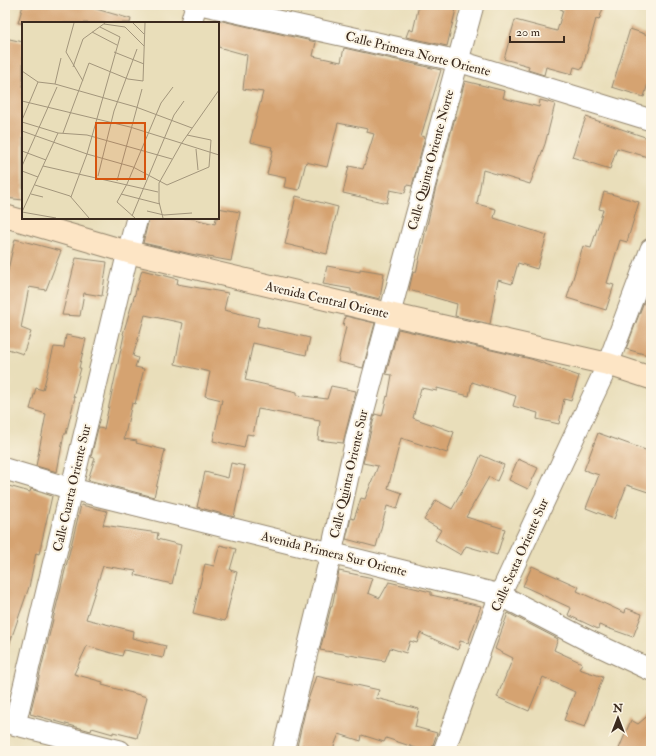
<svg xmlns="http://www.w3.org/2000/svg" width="656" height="756" font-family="'IM FELL Double Pica',serif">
<rect width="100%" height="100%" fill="#fcf5e5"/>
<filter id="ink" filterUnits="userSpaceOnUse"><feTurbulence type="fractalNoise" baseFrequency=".025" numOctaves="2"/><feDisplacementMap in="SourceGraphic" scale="8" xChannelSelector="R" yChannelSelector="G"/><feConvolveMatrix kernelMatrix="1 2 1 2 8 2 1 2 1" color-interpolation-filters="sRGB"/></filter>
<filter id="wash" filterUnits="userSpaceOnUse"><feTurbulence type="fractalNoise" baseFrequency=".012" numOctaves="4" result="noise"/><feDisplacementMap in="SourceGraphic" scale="16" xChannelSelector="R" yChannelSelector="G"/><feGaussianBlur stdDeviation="0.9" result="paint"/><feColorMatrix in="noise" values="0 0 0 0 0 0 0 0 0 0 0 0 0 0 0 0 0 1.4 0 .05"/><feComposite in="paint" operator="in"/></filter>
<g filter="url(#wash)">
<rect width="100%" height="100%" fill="#e9deba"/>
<g id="blocks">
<g fill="#d5a371">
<polygon points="23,5 82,5 131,19 130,23 18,23"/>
<polygon points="419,5 457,5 447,46 406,37 409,29 413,31"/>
<polygon points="561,5 604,5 599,20 596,19 582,69 574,67 572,74 546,67 544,75 528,70 529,66 504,59 515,20 557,31 563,10 560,9"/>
<polygon points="218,20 316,42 313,56 341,62 344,48 441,70 421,136 425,137 412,186 407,185 405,193 390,190 387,203 343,193 349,166 363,169 374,134 367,132 368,129 338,123 327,167 306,162 299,190 284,187 286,178 267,174 273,150 271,150 272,147 250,142 263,92 243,89 247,55 218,47"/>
<polygon points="630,29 651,36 651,73 644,97 612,87"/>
<polygon points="5,38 23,42 23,200 5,198"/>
<polygon points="465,81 505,91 503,98 539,107 540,100 555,104 545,144 530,184 483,170 477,204 496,209 494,218 547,235 537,269 518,263 512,284 498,280 490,324 455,316 457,304 409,290 413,272 416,273 435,191"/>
<polygon points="586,117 651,139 651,158 617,148 610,169 572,157"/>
<polygon points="604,192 639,202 627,242 620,240 607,283 614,285 606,310 567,298 583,246 591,248 603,210 599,209"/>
<polygon points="296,196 338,207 327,254 285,244"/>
<polygon points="218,208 240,212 231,261 191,254 143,243 149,218 190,218 215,224 216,218 218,218"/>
<polygon points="15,239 61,251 46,290 29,287 21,328 31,332 23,354 5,348 5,283"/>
<polygon points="76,258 107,262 102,296 84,293 80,316 62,315"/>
<polygon points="327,266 360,272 360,269 384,273 380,299 351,292 351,289 323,284"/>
<polygon points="142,270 178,279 177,284 228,293 224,310 259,318 257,326 310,338 306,355 253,343 245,380 297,392 297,395 327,399 331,386 356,391 343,443 318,440 320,421 314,420 314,419 258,409 253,435 247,434 244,448 213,441 222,400 205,396 210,372 175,364 183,323 145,315 133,356 138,358 135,367 144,369 135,404 132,403 124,439 137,441 136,443 165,450 154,497 88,480 95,458 91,457 98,428 104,429 124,335 123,334"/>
<polygon points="651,283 651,356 626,349"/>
<polygon points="345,316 375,323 363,368 338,362 346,327 343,326"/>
<polygon points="398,329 531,359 579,376 571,401 564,399 559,424 537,419 538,413 513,406 516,396 472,382 469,396 437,388 437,391 421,388 413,418 454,432 447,453 401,438 388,488 402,493 397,509 387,506 376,547 346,539 351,518 354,519 361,498 365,499 378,466 363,463 375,414 382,416 387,396 388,397 392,375 386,374"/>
<polygon points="66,335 86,339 79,368 81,368 73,397 75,397 66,434 64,434 57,472 36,466 46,414 30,409 36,388 43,390 54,347 64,348"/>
<polygon points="598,433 651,452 651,493 627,485 614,519 586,508 599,475 584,470"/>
<polygon points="481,455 504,465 497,481 489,477 466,517 505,529 497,555 466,546 461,555 435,540 441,530 424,520 436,500 452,509 475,469"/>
<polygon points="518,459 538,468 528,489 509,480"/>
<polygon points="231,463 245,466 234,517 197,507 205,472 228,478"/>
<polygon points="5,485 30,492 31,489 52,496 39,554 36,553 29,587 7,651 5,651"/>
<polygon points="81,505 107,511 103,525 158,533 157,539 181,545 172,584 135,575 136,571 103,566 86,619 133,631 132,638 166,646 163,658 124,650 122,656 87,646 74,674 103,682 102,685 147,697 137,738 113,732 113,734 92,728 91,731 30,714"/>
<polygon points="220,545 236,549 230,570 237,572 225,621 193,613 205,564 214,566"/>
<polygon points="532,566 579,587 577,591 625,613 626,608 642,614 633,637 599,625 598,629 568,615 571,608 523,586"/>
<polygon points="339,571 373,578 368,593 380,598 389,582 431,592 431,595 481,606 468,643 460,641 458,650 420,633 417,643 410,641 406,653 390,648 385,661 320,650 331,607 332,607"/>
<polygon points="508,613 558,639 554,650 582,663 579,669 603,677 585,727 564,720 575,692 543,677 529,711 497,697 513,658 495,649"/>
<polygon points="316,676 379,690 376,698 419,709 415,727 437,733 431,751 425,751 386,738 384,742 362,735 361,741 339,734 332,751 296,751 307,703"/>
<polygon points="651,713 651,751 618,751 631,720 638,724"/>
</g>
</g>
</g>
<g filter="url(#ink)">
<use href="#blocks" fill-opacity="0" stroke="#92846c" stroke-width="1"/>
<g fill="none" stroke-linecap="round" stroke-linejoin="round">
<defs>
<g id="street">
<polyline points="205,5 458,61 651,120"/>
<polyline points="191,23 196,5"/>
<polyline points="5,469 72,489 500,595 589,641 651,670"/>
<polyline points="5,722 120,751"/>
<polyline points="15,724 128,252 137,218"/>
<polyline points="283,751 331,554 357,435 473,5"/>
<polyline points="444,751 500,595 608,364 651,249"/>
</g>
<polyline id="secondary" points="5,216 128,252 389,314 608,364 651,378"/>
</defs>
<use href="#street" stroke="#92846c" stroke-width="23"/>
<use href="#secondary" stroke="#92846c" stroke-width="24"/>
<use href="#street" stroke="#fff" stroke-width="21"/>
<use href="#secondary" stroke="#fde5c5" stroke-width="22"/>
</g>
</g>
<g text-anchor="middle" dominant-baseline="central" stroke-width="4" stroke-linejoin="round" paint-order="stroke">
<g font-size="13" fill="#3b2a1e" stroke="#fcf5e5">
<text transform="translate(418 54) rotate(14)">Calle Primera Norte Oriente</text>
<text transform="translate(431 160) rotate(-75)">Calle Quinta Oriente Norte</text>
<text transform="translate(327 300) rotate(13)">Avenida Central Oriente</text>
<text transform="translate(349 474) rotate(-77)">Calle Quinta Oriente Sur</text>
<text transform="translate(72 488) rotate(-77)">Calle Cuarta Oriente Sur</text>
<text transform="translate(334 554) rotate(14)">Avenida Primera Sur Oriente</text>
<text transform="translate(520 555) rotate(-66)">Calle Sexta Oriente Sur</text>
</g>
</g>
<g transform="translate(22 22)">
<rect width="197" height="197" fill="#e9deba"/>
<path fill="none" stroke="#a3967c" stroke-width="1" d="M52 1 44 30 61 59M111 1 122 12M82 2 103 5 122 24M70 10 95 23M92 30 122 42M51 45 61 17 83 1M0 49 16 60 33 62 114 85 170 106M33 62 39 36M0 79 108 105 197 133M0 98 16 60M0 100 36 111 65 113 150 137M0 109 65 132 111 145 145 163 187 145 189 118 165 113M41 111 67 41 106 57 121 59 123 1M174 127 176 148M0 129 24 138M0 144 35 65M21 144 136 170M0 149 16 155M76 154 92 89 115 27M95 159 120 67M13 163 48 174 67 196M9 172 21 175M99 172 138 182M49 175 65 132 98 15 78 5M125 189 142 193 170 191M0 190 36 111M0 190 34 196M110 194 152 93 162 79M113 196 95 180 105 162 139 81 151 65M141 196 137 180V161L159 122 197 68"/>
<path fill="#d7540e" fill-opacity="0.15" stroke="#d7540e" stroke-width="2" d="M74 101H123V157H74Z"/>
<rect width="197" height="197" fill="none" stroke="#3b2a1e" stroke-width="2"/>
</g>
<rect width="656" height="756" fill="none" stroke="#fcf5e5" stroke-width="20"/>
<g transform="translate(618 718)" stroke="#fcf5e5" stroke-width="3" paint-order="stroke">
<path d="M0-3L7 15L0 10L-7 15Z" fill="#3b2a1e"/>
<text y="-6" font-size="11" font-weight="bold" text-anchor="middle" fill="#3b2a1e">N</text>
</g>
<path d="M510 36v6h54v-6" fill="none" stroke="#3b2a1e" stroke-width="2"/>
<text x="516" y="36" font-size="12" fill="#3b2a1e" stroke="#fcf5e5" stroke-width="3" paint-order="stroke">20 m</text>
</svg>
